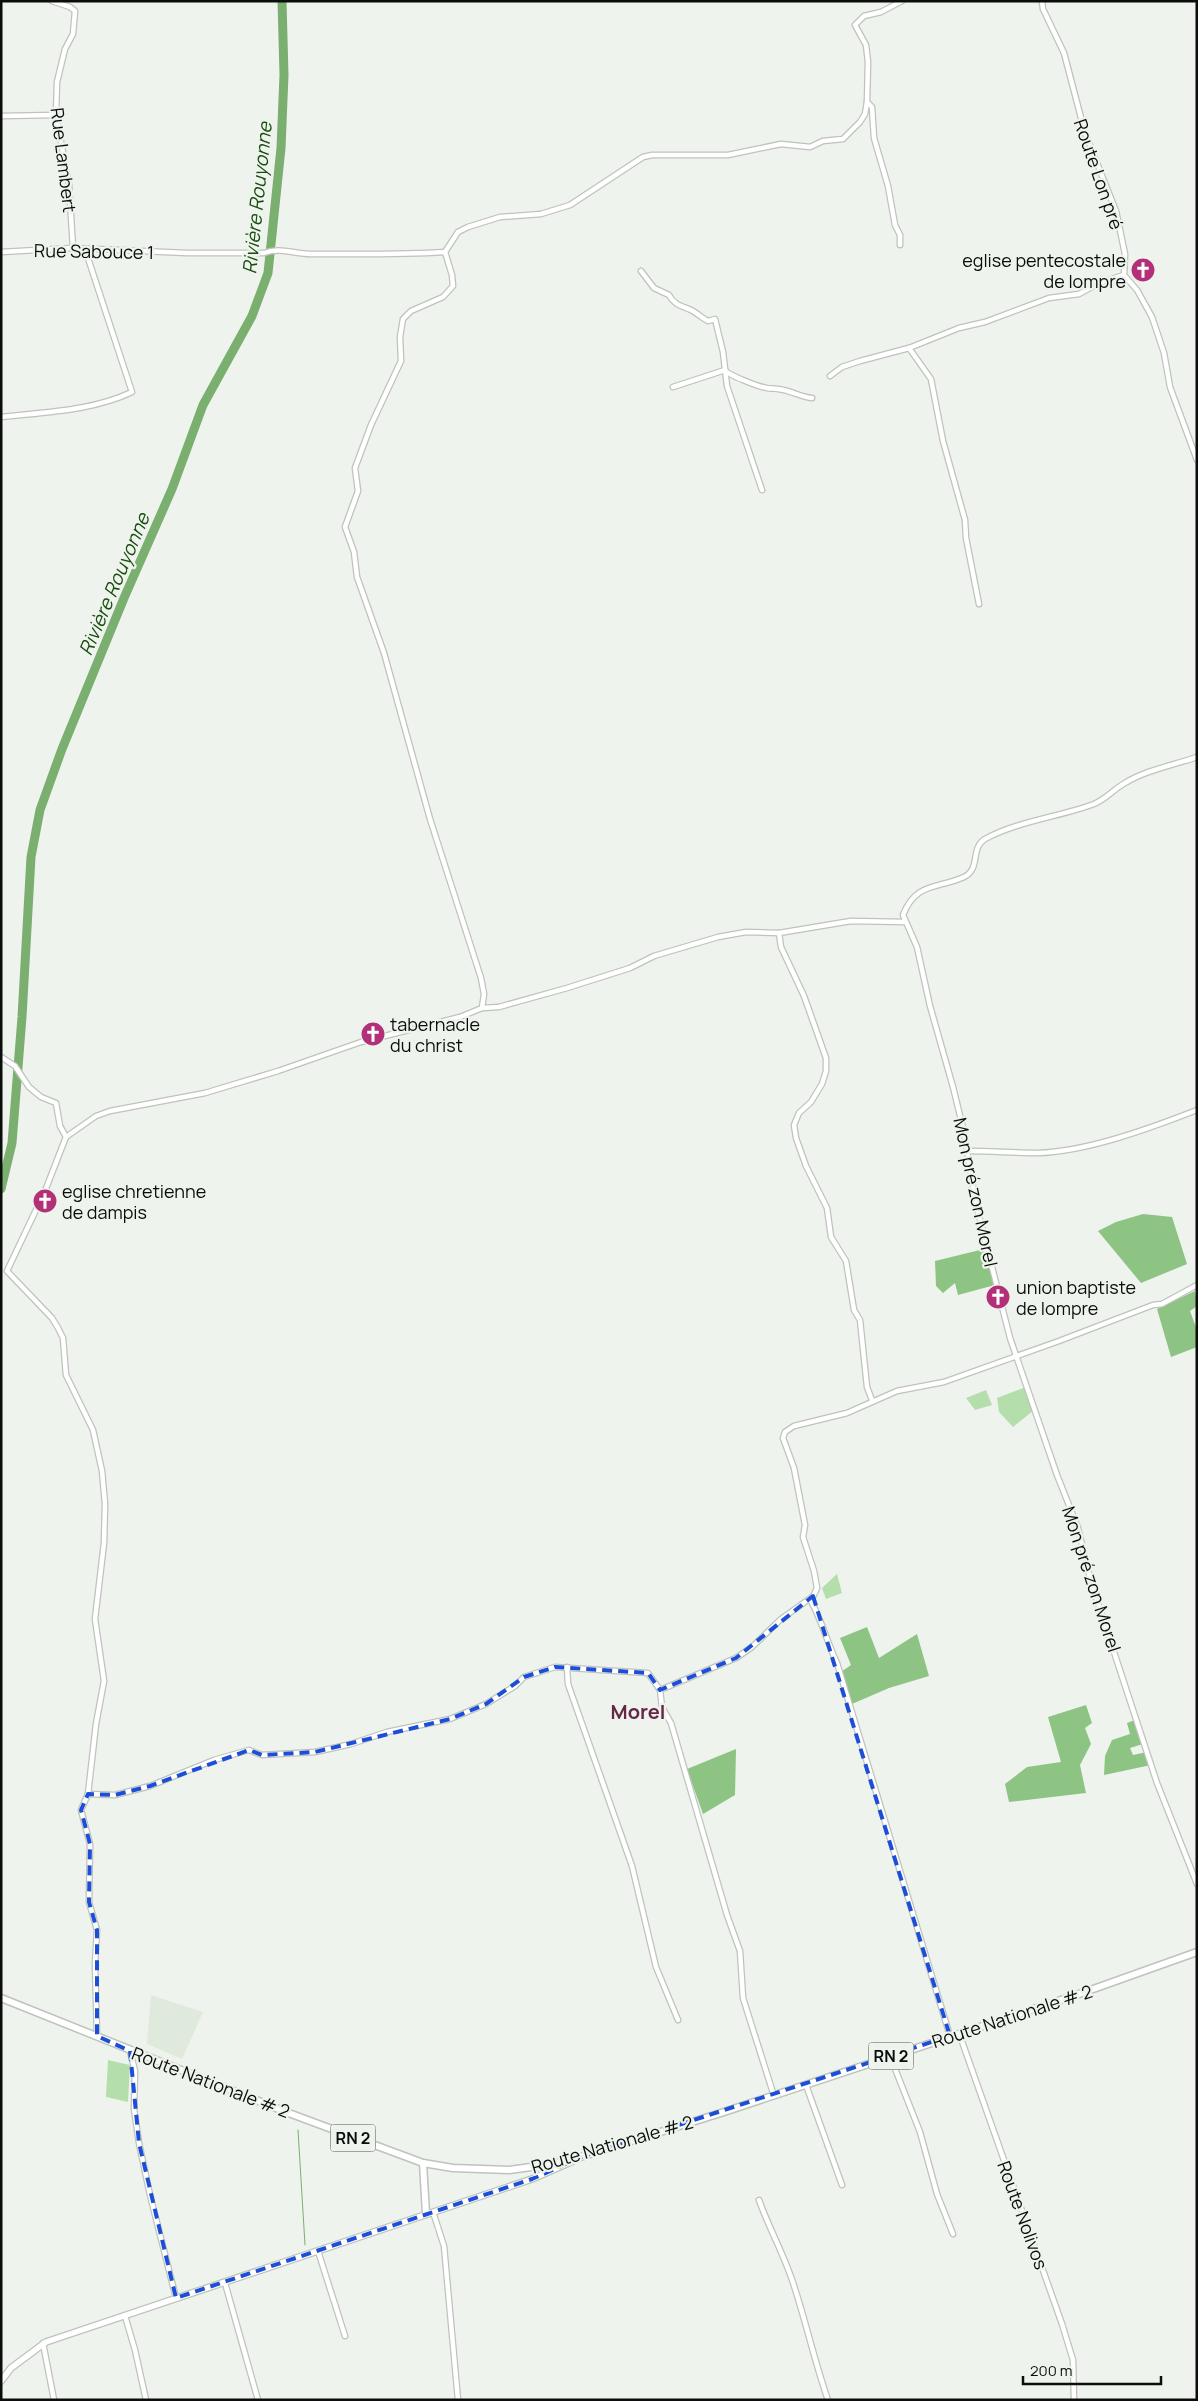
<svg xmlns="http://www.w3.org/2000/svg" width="1198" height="2401" font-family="Manrope,sans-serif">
<rect width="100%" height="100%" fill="#eef4ed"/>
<polygon fill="#dfeadd" points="151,1995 203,2012 182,2059 147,2044"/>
<g fill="#b4deac">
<polygon points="1026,1387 1033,1411 1013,1427 999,1412 997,1398"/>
<polygon points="986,1390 992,1405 975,1410 966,1398"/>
<polygon points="837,1574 842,1593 826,1599 822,1588"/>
<polygon points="108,2060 130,2065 128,2102 106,2097"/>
</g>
<g fill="#8dc383">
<polygon points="1143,1214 1172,1217 1187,1264 1141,1283 1098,1231 1116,1222"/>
<polygon points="984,1249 995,1285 958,1295 955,1283 943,1293 936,1286 935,1261"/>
<polygon points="1195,1291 1197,1306 1190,1311 1197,1330 1197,1347 1171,1357 1157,1309"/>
<polygon points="867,1627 879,1658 917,1634 929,1676 889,1688 852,1704 841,1672 851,1665 840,1638"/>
<polygon points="1086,1705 1092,1723 1085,1728 1091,1744 1080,1765 1086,1793 1009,1802 1005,1784 1027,1767 1061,1762 1048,1717"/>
<polygon points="1135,1720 1143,1744 1130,1748 1133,1755 1147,1752 1151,1765 1104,1775 1105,1756 1112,1740 1130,1734 1127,1723"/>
<polygon points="736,1749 735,1795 703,1814 687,1769"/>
</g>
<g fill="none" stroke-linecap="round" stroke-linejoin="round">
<polyline stroke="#7aaf70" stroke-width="1" points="298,2130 305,2245"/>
<polyline stroke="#7aaf70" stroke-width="9" points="1,1189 12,1143 22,1017 31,857 40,810 62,749 124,598 172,489 203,405 252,316 268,273 281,148 284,75 282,1"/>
<defs>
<g id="street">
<polyline points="52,1 70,7 75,11 73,34 65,49 57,82 56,115 69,185 73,248"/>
<polyline points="1042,1 1043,9 1064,53 1085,133 1116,211 1125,254 1124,275 1137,290 1152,317 1164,353 1170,387 1197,460"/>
<polyline points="867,102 872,107 874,138 888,186 895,225 900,235 900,245"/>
<polyline points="1,116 56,115"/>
<path d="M1 252 73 248 187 253H264C279 247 295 254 310 254 355 254 400 255 445 252L458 232 468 227 500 217 541 214 570 205 643 157 652 155H728L781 144 810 147 823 141 843 139 860 122 865 114 867 102 868 62 866 45 855 25 864 16 881 12 902 1"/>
<polyline points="445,252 452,275 453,286 443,297 411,311 403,319 400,337 401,361 371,425 355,468 358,491 345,527 354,552 357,577 384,653 430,819 481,978 484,994 482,1008"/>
<path d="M641 271 654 288 669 295C674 305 682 306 691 310 697 313 702 318 708 321L715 319 723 352 727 386 762 490"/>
<polyline points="909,348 931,379 943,441 965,520 966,538 979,604"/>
<polyline points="830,376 842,367 860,361 909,348 959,328 985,322 1049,298 1079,294 1099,283 1124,275"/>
<path d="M673 387 725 370C728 375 759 387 767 388 770 389 775 388 778 389 790 390 800 397 812 398"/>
<path d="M1 417C45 412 92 411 132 392L85 249"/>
<path d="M1197 757C1174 765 1146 770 1125 783 1114 789 1106 799 1094 804 1059 817 1018 821 985 839 970 848 981 869 964 877 937 889 916 882 903 915L917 947 930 1006 953 1087 963 1128 976 1204 1010 1338 1057 1475 1078 1528 1091 1582 1157 1783 1197 1884"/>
<polyline points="779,933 781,947 804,996 826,1058 826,1071 822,1084 811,1102 799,1113 794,1125 796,1138 806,1166 827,1208 831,1237 846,1261 854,1310 860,1320 867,1387 872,1400"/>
<polyline points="1,1057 15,1066 29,1087 41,1097 56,1103 60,1126 66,1137"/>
<path d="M968 1151C991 1151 1014 1153 1037 1153 1086 1152 1151 1128 1197 1110"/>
<polyline points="567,1667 568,1684 632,1866 656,1967 678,2020"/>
<polyline points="660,1690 736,1658 752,1647 781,1619 812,1597"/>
<polyline points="88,1794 115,1795 150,1786 214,1760 249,1750 262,1755 315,1752 351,1744 387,1732 450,1719 486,1704 515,1686 524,1677 555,1667 648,1673 660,1690 662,1707 671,1723 727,1915 740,1951 743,1998 774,2096"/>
<polyline points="959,2033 1062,2324 1073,2360 1074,2400"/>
<polyline points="97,2036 95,1964 97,1930 89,1902 90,1844 81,1810 88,1794 96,1724 104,1681 95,1619 104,1543 105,1504 102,1471 93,1430 66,1375 63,1338 58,1328 52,1318 7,1271 45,1191 66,1137 96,1116 110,1111 205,1093 278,1071 361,1042 460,1017 482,1008 499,1007 567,988 630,968 654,956 718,937 746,932 779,933 851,921 905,922"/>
<path d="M950 2036 837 1663C827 1642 822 1621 811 1601L817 1588 814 1571 803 1537 805 1525 794 1468 783 1438 785 1432 794 1426 847 1413 897 1391 944 1382 1059 1341 1153 1305 1162 1304 1197 1285"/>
<polyline points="130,2051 135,2071 134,2109 139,2143 150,2195 176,2298"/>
<polyline points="890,2056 920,2132 937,2194 953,2234"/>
<polyline points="806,2085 842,2185"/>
<path d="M759 2200C770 2231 786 2258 795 2289 807 2326 815 2363 828 2400"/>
<polyline points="433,2212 444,2246 458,2400"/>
<polyline points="318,2251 345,2336"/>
<polyline points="225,2283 258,2400"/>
<polyline points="125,2316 135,2350 146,2400"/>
<polyline points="43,2343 54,2400"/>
</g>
<polyline id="secondary" points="1,2381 11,2368 46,2342 532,2179 573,2161"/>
<g id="primary">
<polyline points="1,1998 286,2112 423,2163 453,2168 509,2170 553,2164 584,2156 724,2112 1082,1993 1197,1952"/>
<polyline points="423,2163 426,2214"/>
</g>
</defs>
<use href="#street" stroke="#bec3bc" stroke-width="7"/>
<use href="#secondary" stroke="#bec3bc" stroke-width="8"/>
<use href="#primary" stroke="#bec3bc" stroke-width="9"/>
<use href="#street" stroke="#fff" stroke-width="4.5"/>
<use href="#secondary" stroke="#fff" stroke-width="5.5"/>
<use href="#primary" stroke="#fff" stroke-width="6"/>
</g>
<path fill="none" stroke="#1d4ed8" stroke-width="4" stroke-dasharray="10 6" stroke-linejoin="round" d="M813 1596 950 2036 584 2156 532 2179 176 2298 139 2143 130 2051 97 2036V1930L89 1902 90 1844 81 1810 88 1794 115 1795 150 1786 249 1750 262 1755 315 1752 450 1719 486 1704 524 1677 555 1667 648 1673 660 1690 736 1658Z"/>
<defs>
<symbol id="church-disc" viewBox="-11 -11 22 22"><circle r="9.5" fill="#b33079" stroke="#eef4ed"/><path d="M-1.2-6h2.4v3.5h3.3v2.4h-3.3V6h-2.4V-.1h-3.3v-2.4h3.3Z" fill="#fff"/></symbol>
</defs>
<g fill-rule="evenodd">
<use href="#church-disc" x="1129" y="256" width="28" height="28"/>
<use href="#church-disc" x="359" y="1020" width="28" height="28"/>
<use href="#church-disc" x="31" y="1187" width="28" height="28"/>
<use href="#church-disc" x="984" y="1283" width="28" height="28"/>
</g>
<g text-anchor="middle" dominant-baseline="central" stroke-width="4.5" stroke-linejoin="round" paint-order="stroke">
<g fill="#eef4ed" stroke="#4f524f" stroke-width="1">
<rect x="868.5" y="2042.5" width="45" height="27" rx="4"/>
<rect x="330.5" y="2124.5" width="45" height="27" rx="4"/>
</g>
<g font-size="16" font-weight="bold" fill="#0b0d0b">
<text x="891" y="2056">RN 2</text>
<text x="353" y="2138">RN 2</text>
</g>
<g font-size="18" fill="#0b0d0b" stroke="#eef4ed">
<text transform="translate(64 160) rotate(83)">Rue Lambert</text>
<text transform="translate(1099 174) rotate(71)">Route Lon pré</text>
<text transform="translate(94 251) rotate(1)">Rue Sabouce 1</text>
<text transform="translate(976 1192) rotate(78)">Mon pré zon Morel</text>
<text transform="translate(1092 1579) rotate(72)">Mon pré zon Morel</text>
<text transform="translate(1012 2016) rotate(-18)">Route Nationale # 2</text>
<text transform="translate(211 2082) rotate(21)">Route Nationale # 2</text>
<text transform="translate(612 2144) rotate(-16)">Route Nationale # 2</text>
<text transform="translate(1023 2215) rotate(70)">Route Nolivos</text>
</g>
<g font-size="18" fill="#0b0d0b" stroke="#eef4ed" text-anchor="start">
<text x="1126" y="260" text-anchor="end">eglise pentecostale<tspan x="1126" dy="21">de lompre</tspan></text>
<text x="390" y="1024">tabernacle<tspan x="390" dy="21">du christ</tspan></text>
<text x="62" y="1191">eglise chretienne<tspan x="62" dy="21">de dampis</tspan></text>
<text x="1016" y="1287">union baptiste<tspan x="1016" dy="21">de lompre</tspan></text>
</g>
<g font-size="19" font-style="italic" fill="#184d0d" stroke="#eef4ed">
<text transform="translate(257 198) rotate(-84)">Rivière Rouyonne</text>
<text transform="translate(114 584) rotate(-67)">Rivière Rouyonne</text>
</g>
<g font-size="20" font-weight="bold" fill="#652647" stroke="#eef4ed">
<text x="638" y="1711">Morel</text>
</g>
</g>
<rect width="1198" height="2401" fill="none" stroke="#0b0d0b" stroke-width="5"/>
<path d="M1023 2376v8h138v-8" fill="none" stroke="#0b0d0b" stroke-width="2.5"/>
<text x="1030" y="2376" font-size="15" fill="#0b0d0b" stroke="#eef4ed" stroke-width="4" paint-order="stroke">200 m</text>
</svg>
